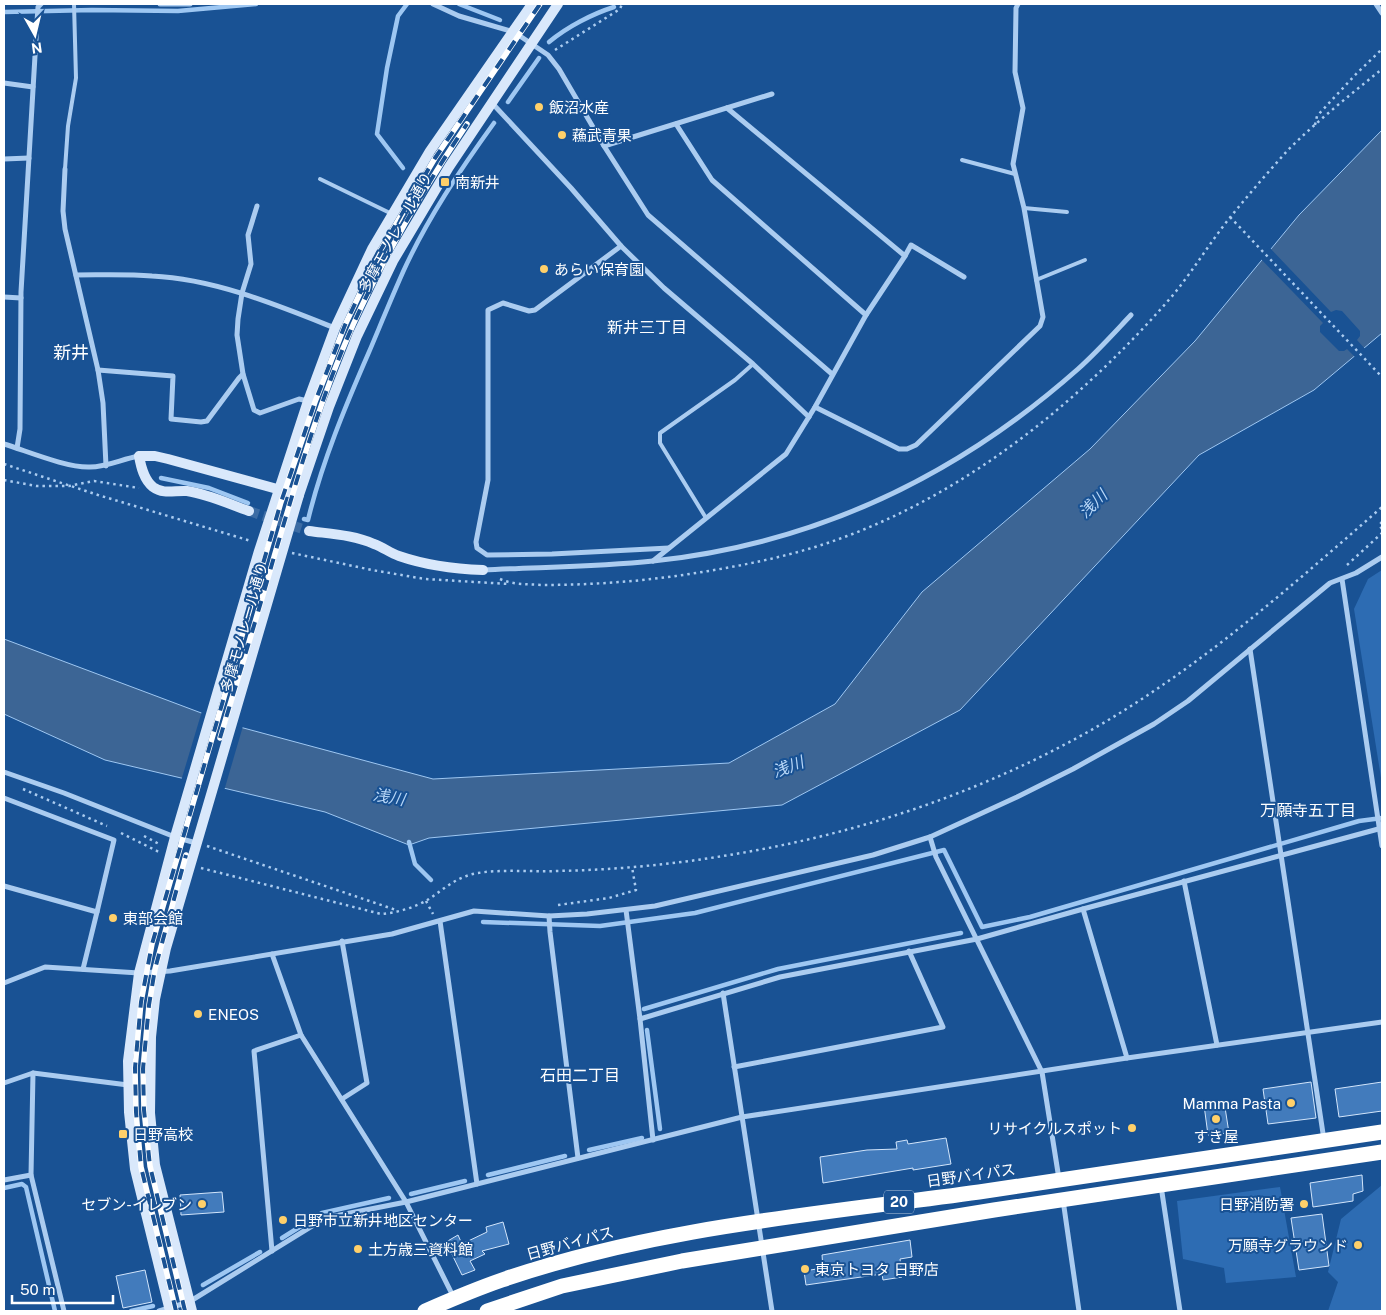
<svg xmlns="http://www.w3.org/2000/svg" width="1386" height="1315" font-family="'Public Sans','Noto Sans JP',sans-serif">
<rect width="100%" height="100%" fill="#195294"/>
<g fill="#2d6cb3">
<polygon points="1382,570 1382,784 1354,609 1368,579"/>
<polygon points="1382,1185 1382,1311 1328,1311 1338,1282 1328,1272 1341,1219"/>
<polygon points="1280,1187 1296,1277 1226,1283 1224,1268 1183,1259 1177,1201"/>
</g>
<polygon fill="#3c6595" stroke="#9ec7f2" points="1382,130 1382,333 1314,390 1199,455 960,710 782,805 429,838 409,845 325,812 105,760 4,714 4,639 236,726 433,779 729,763 835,704 922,592 1090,449 1195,341 1299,215"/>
<g fill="#195294">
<polygon points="1269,247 1331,312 1336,310 1342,311 1360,331 1360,336 1357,340 1366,350 1356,358 1347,349 1344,351 1339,351 1320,332 1320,326 1323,323 1260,258"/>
<polygon points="202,711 243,726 224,791 181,781"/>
</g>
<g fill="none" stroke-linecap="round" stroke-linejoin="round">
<g stroke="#9ec7f2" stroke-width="4.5">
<polyline points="459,4 500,20"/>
<polyline points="4,12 92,10 178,11 256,4"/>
<path d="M549 42C567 27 592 14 614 7"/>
<polyline points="508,102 539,58"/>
<polyline points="403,168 377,134 387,68 398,16 407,4"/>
<polyline points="161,478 209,488 248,503"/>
<path d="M304 519 308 520C322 462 345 407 369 352 380 326 391 299 403 272 427 219 460 170 494 123"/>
<polyline points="409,842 415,864 431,880"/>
<polyline points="483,922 600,926 695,913 944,850 982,927 1030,917 1359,821 1382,818"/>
<polyline points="644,1009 778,969 961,933"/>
<polyline points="647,1030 660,1129"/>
<polyline points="589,1150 642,1138"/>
<polyline points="488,1175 565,1156"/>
<polyline points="4,1188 22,1184 26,1187 55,1311"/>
<polyline points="411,1194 465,1181"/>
<polyline points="282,1238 322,1213 389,1198"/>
<polyline points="203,1285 260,1252"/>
<polyline points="131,1311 153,1306"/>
</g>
</g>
<g fill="#427bbc" stroke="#d2e5fb">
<polygon points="1311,1082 1316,1118 1268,1124 1263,1089"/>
<polygon points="1382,1082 1382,1111 1339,1117 1335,1089"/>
<polygon points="1224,1101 1229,1133 1208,1135 1204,1105"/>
<polygon points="946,1138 951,1164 913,1170 913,1168 823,1183 820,1157 867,1150 897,1149 896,1142 907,1140 908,1144"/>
<polygon points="1362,1175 1363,1191 1353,1194 1353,1201 1313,1207 1310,1183"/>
<polygon points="222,1192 224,1212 181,1215 180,1195"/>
<polygon points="1322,1214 1329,1266 1299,1270 1291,1218"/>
<polygon points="503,1222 509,1244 482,1251 485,1254 470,1261 475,1270 462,1275 446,1242 458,1235 462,1244 487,1232 486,1227"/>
<polygon points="910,1240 912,1257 900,1259 902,1277 883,1280 882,1274 806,1285 804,1271 823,1268 822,1255"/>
<polygon points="145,1270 152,1302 123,1308 116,1276"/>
</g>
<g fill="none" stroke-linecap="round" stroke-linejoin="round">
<polyline stroke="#3c6ca4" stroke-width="10" stroke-dasharray="10 5" stroke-linecap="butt" points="249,511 309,531"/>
<g stroke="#abccf0" stroke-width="2.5" stroke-dasharray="2.5 4" stroke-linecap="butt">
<polyline points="555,50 620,9 622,4"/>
<polyline points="1315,125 1317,116 1357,73 1382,49"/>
<polyline points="1230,217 1382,377"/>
<polyline points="4,464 98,495 251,541"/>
<polyline points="4,480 36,486 69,486 94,481 139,488"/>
<polyline points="1382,522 1379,525 1382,529"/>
<polyline points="292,553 372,570 425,579 509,584"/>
<polyline points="1347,565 1382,533"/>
<path d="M500 579C513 585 527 584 542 585 587 585 632 582 676 576 731 568 786 558 839 539 967 493 1078 403 1167 302 1191 275 1209 243 1232 215 1250 193 1269 171 1288 150 1317 121 1350 95 1382 69"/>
<polyline points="23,789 107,826"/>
<polyline points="121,833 159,852"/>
<polyline points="144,836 161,845"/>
<polyline points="207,846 396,910"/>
<path d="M201 868 381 914C397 913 416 907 429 899 445 888 458 876 478 873 503 869 530 872 556 871 612 870 668 865 723 856 857 835 988 791 1105 722 1206 662 1294 584 1382 507"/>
<polyline points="426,901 433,914"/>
<polyline points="558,905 609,898 636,890 632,867"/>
</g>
<g stroke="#abccf0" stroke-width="4">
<polyline points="962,160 1015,174"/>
<polyline points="65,169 68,126 76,78 74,4"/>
<polyline points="320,179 392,214"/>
<polyline points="1024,208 1067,212"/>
<polyline points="1036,280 1085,260"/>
<polyline points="706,518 660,443 660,433 735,380 753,364"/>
</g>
<g stroke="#abccf0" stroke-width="5">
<polyline points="160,4 190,4"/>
<polyline points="433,4 459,16 514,32 548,55 559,69 604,146 648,215 832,374"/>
<polyline points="1376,4 1382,13"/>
<polyline points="4,83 33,87"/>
<polyline points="492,103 571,188 621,246 664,288 753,364 809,417"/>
<polyline points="727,108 905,256 911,245 964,277"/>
<polyline points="676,124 712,180 866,315"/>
<polyline points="604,146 772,94"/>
<polyline points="4,159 29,158"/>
<polyline points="65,169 63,211 65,229 98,370 103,403 106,466"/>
<polyline points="257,206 248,235 251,264 242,293 238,319 237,335 243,374 254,410 260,413 299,399 308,401"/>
<polyline points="621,246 535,310 529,311 503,303 488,310 488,480 476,542 477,548 487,555 552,554 669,548"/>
<path d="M76 275C102 275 127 274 152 276 215 279 277 305 335 328"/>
<polyline points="4,297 21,298"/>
<polyline points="98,370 173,376 171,419 201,422 207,421 239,378 243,374"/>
<polyline points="815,407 899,449 907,449 916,445 1040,326 1043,317 1024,208 1013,164 1023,108 1015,72 1016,8 1018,4"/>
<path d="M4 444C27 451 67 468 90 467 107 467 122 459 139 456"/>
<polyline points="17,448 20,429 21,292 37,22 38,7 41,4"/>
<polyline points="653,561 786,454 815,407 866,315 905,256"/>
<path d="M483 570C539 567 596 567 653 561 815 544 956 477 1078 369 1097 352 1114 333 1131 315"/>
<polyline points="1342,579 1382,846"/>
<polyline points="1250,649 1324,1140"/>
<polyline points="4,772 64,793 175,837 196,843"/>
<polyline points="4,798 114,840 97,912 4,886"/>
<polyline points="930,837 936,857 1042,1072 1059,1179"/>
<polyline points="1184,881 1217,1045"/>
<polyline points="1083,909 1127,1058"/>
<polyline points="626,910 640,1019 780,977 977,939 1083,909 1382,828"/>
<polyline points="549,916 550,932 578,1158"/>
<polyline points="440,921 477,1184"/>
<polyline points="342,941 367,1083 342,1099"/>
<polyline points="272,954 301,1035 406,1202 454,1298"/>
<polyline points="83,969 97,912"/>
<polyline points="4,983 45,967 139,973 170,971 392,934 474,911 549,916 587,914 655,906 873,855 930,837 1017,797 1073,769 1154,724 1188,701 1330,583 1356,573 1382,557"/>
<polyline points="723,993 772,1311"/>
<polyline points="640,1019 653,1140"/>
<polyline points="734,1067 943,1027 909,951"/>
<polyline points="33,1073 128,1085"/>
<polyline points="4,1083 33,1073 31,1175 64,1311"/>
<polyline points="4,1180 31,1175"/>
<polyline points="1161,1186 1180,1311"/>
<polyline points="1063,1200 1079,1311"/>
<polyline points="272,1251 254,1051 301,1035"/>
<polyline points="159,1311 189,1302 325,1218 406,1202 742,1117 1127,1058 1382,1022"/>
</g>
<g stroke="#d9e8fb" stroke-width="10">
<path d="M249 511C229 504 208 494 187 491 175 490 164 495 153 487 144 480 141 467 139 456H155L168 459 299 495"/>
<path d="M309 531C331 534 354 535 374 544 383 547 390 553 399 556 425 565 455 569 483 570"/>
<polyline points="170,1311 135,1169 129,1112 128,1061 139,973 175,837 259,551 308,401 335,328 372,249 430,151 532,4"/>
<polyline points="192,1311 155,1165 150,1113 151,1037 155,999 166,948 299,495 329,407 357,336 393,261 449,167 558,4"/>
</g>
<g stroke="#fff" stroke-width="15">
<path d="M425 1311C450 1300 476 1289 502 1280 655 1227 820 1214 979 1192 1114 1173 1248 1152 1382 1132"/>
<polyline points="487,1311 562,1286 682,1261 994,1210 1382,1152"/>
</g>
<defs>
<g id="rail">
<path d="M220 738C238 678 257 617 274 557 297 479 320 399 353 325 385 254 424 188 467 124"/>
<polyline points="176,1311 141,1167 136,1112 135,1068 141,1002 152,944 281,502 315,402 345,325 380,251 435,158 540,4"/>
<polyline points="185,1311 150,1166 144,1110 143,1069 149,1005 155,969 186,855"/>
</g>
</defs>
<use href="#rail" stroke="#fff" stroke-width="5.5"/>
<use href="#rail" stroke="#195294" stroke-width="4" stroke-dasharray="11" stroke-linecap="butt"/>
</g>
<g fill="#ffd06a" stroke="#195294" stroke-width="2">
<circle cx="539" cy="107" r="5"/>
<circle cx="562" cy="135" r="5"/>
<rect x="440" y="177" width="10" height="10" rx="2.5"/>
<circle cx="544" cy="269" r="5"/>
<circle cx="113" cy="918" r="5"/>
<circle cx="198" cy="1014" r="5"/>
<circle cx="1291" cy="1103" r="5"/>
<circle cx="1216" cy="1119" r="5"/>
<circle cx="1132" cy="1128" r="5"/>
<rect x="118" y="1129" width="10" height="10" rx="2.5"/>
<circle cx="202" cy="1204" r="5"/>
<circle cx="1304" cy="1204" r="5"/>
<circle cx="283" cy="1220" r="5"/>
<circle cx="1358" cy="1245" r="5"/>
<circle cx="358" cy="1249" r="5"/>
<circle cx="805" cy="1269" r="5"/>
</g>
<g text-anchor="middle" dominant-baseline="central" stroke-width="4" stroke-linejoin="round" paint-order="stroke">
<rect fill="#195294" stroke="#bacbdf" stroke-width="1" x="884" y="1190.5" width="30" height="23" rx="4"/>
<g font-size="14" font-weight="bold" fill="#fff">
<text x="899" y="1202">20</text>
</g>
<g font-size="15" fill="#fff" stroke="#195294" text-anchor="start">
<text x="549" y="107">飯沼水産</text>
<text x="572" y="135">蘓武青果</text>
<text x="455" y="182">南新井</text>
<text x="554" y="269">あらい保育園</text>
<text x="123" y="918">東部会館</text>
<text x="208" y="1014">ENEOS</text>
<text x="1281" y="1103" text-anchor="end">Mamma Pasta</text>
<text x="1122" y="1128" text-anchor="end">リサイクルスポット</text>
<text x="133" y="1134">日野高校</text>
<text x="1216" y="1136" text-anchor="middle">すき屋</text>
<text x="192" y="1204" text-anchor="end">セブン-イレブン</text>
<text x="1294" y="1204" text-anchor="end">日野消防署</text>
<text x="293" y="1220">日野市立新井地区センター</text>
<text x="1348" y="1245" text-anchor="end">万願寺グラウンド</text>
<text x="368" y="1249">土方歳三資料館</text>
<text x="815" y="1269">東京トヨタ 日野店</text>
</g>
<g font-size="15" fill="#fff" stroke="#195294">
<text transform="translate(395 232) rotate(-61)">多摩モノレール通り</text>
<text transform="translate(244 627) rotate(-74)">多摩モノレール通り</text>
<text transform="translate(971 1175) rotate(-8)">日野バイパス</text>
<text transform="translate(570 1243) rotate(-15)">日野バイパス</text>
</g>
<g font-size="16" fill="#fff" stroke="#195294">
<text x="647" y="327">新井三丁目</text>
<text x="1308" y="810">万願寺五丁目</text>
<text x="580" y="1075">石田二丁目</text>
</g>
<g font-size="16" font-style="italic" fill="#b7d6f7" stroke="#195294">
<text transform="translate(1093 504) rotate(-44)">浅川</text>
<text transform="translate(788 767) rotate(-21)">浅川</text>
<text transform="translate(389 797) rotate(10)">浅川</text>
</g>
<g font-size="18" fill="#fff" stroke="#195294">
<text x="71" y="352">新井</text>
</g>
</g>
<rect width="1386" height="1315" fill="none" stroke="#ffffff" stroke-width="10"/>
<g transform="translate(35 35) rotate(172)" stroke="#195294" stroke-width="4" paint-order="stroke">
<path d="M0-4L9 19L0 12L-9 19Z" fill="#ffffff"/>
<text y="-8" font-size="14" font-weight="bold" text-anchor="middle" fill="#ffffff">N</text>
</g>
<path d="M12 1295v8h101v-8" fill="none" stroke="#ffffff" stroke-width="2.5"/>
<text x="20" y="1295" font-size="15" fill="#ffffff" stroke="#195294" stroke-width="4" paint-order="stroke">50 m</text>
</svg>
